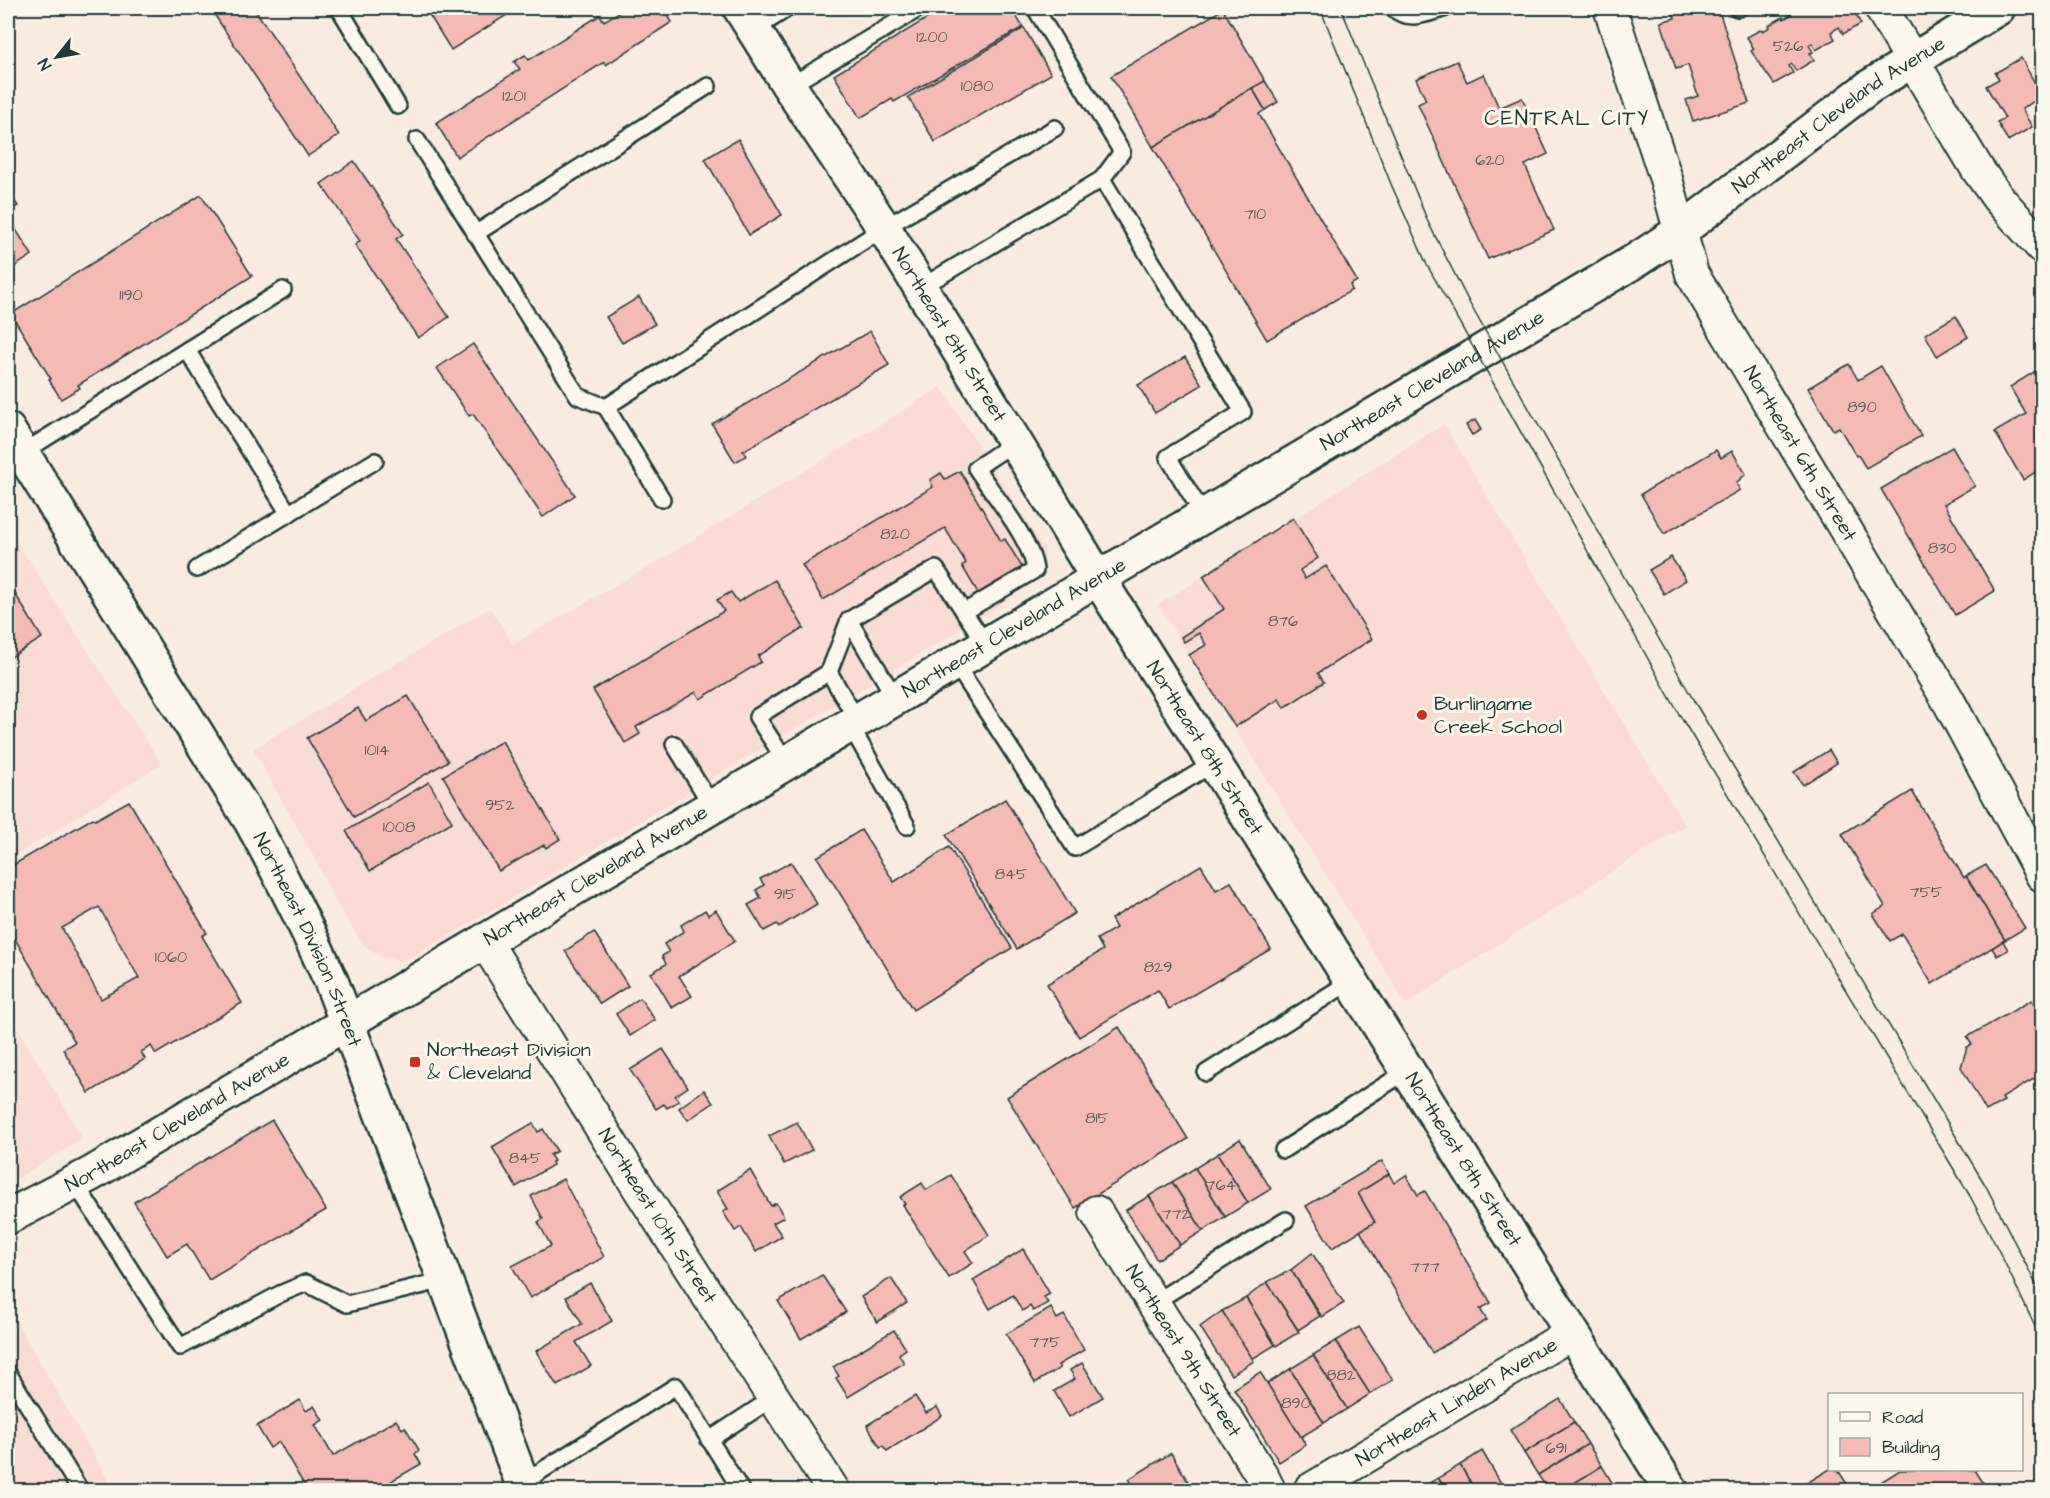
<svg xmlns="http://www.w3.org/2000/svg" width="2050" height="1498" font-family="'Architects Daughter',sans-serif">
<rect width="100%" height="100%" fill="#faebe1"/>
<filter id="ink" filterUnits="userSpaceOnUse"><feTurbulence type="fractalNoise" baseFrequency=".0167" numOctaves="2"/><feDisplacementMap in="SourceGraphic" scale="12" xChannelSelector="R" yChannelSelector="G"/><feConvolveMatrix kernelMatrix="1 2 1 2 8 2 1 2 1" color-interpolation-filters="sRGB"/></filter>
<g filter="url(#ink)">
<g fill="#f9dcd4">
<polygon points="941,387 1044,548 1045,566 1040,577 990,612 440,941 404,960 383,958 364,946 338,906 310,850 253,749 490,608 513,644 665,557"/>
<polygon points="1444,424 1685,825 1406,1004 1158,605"/>
<polygon points="8,529 162,764 8,860"/>
<polygon points="8,1012 83,1139 8,1184"/>
<polygon points="8,1307 114,1490 8,1490"/>
</g>
<g fill="#f6bab4" stroke="#1f3d34" stroke-width="1.5" fill-rule="evenodd">
<polygon points="210,8 254,8 339,135 308,156"/>
<polygon points="443,8 518,8 451,50 430,16"/>
<polygon points="626,8 663,8 672,22 606,65 604,62 457,157 436,123 520,69 514,62 525,55 529,60 600,15 604,21"/>
<polygon points="944,8 1011,8 1023,27 894,102 892,99 860,118 834,75"/>
<polygon points="1671,8 1718,8 1749,103 1693,121 1686,100 1698,96 1688,65 1676,69 1661,22 1675,18"/>
<polygon points="1787,8 1852,8 1861,24 1843,34 1839,27 1831,32 1835,39 1816,50 1812,43 1809,45 1813,52 1810,53 1814,60 1796,71 1792,64 1789,66 1793,73 1774,84 1751,51 1754,49 1747,37 1762,29 1763,31 1770,27 1769,25 1783,17 1784,19 1791,15"/>
<polygon points="1223,9 1265,81 1153,147 1111,76"/>
<polygon points="1024,28 1051,74 935,142 908,97"/>
<polygon points="2021,58 2042,96 2022,109 2032,127 2008,141 1997,122 2005,118 1986,86 1999,79 1995,73"/>
<polygon points="1457,61 1467,82 1484,74 1499,108 1522,98 1548,154 1525,165 1554,230 1488,259 1418,104 1426,100 1416,79"/>
<polygon points="1265,81 1278,102 1265,110 1252,88"/>
<polygon points="1252,88 1265,110 1259,114 1357,281 1350,285 1352,290 1267,340 1153,147"/>
<polygon points="738,139 782,215 749,235 705,159"/>
<polygon points="354,161 403,234 396,239 449,317 418,338 355,245 360,241 321,184"/>
<polygon points="8,191 18,206 8,212"/>
<polygon points="201,195 252,276 78,385 80,388 61,399 49,380 51,379 11,314"/>
<polygon points="8,217 32,255 8,271"/>
<polygon points="639,297 655,324 622,343 606,317"/>
<polygon points="1956,316 1968,337 1937,356 1925,334"/>
<polygon points="870,331 889,365 743,451 746,456 735,462 712,424"/>
<polygon points="473,344 575,495 543,517 473,414 469,416 437,368"/>
<polygon points="1185,357 1202,385 1155,413 1138,385"/>
<polygon points="1849,364 1858,380 1881,366 1921,436 1866,468 1858,455 1856,456 1839,427 1833,430 1808,388"/>
<polygon points="2042,367 2042,448 2040,449 2042,454 2042,468 2023,480 1995,432 2026,414 2010,387"/>
<polygon points="1475,420 1481,430 1472,435 1466,425"/>
<polygon points="1952,447 1975,486 1944,504 1995,591 1955,615 1881,489"/>
<polygon points="1716,450 1721,458 1732,451 1746,474 1736,483 1740,490 1664,534 1641,494"/>
<polygon points="960,471 1001,541 1005,539 1025,572 981,598 962,566 966,563 945,528 823,600 802,565 933,487 930,480 941,473 945,479"/>
<polygon points="1293,518 1318,558 1300,570 1305,579 1326,566 1372,639 1318,673 1324,682 1284,708 1279,699 1235,727 1189,655 1206,645 1199,633 1184,642 1181,637 1224,609 1203,576"/>
<polygon points="1671,557 1686,580 1664,594 1649,570"/>
<polygon points="775,580 804,628 758,656 761,662 700,699 696,692 636,727 640,734 625,743 593,690 724,611 717,600 731,592 738,602"/>
<polygon points="8,582 42,638 8,659"/>
<polygon points="408,696 448,761 354,817 307,738 358,708 366,721"/>
<polygon points="502,741 560,839 546,848 544,845 499,871 443,776"/>
<polygon points="1829,750 1837,763 1803,785 1794,772"/>
<polygon points="429,782 452,822 370,871 346,831"/>
<polygon points="1912,791 1964,878 1966,876 2005,940 1932,984 1902,934 1890,941 1873,914 1885,906 1842,834"/>
<polygon points="1005,799 1075,913 1017,949 946,835"/>
<path d="M129 801 207 933 202 936 242 1003 156 1054 151 1046 141 1052 145 1059 89 1093 63 1049 75 1042 8 927V868L93 818 95 820ZM99 907 139 978 101 999 62 928Z"/>
<polygon points="861,830 894,882 949,847 1012,948 913,1010 817,857"/>
<polygon points="791,862 817,904 779,927 777,924 764,931 748,905 761,898 756,890 764,885 760,879"/>
<polygon points="1201,865 1216,890 1231,882 1271,949 1169,1009 1158,990 1079,1037 1047,984 1103,950 1097,939 1116,928 1111,919"/>
<polygon points="1986,865 2025,928 2005,940 1966,876"/>
<polygon points="705,910 708,915 716,910 735,941 679,976 692,996 672,1008 651,973 666,964 662,956 669,952 664,944 684,931 681,925"/>
<polygon points="594,932 628,986 600,1004 565,951"/>
<polygon points="2003,941 2008,950 1997,956 1992,948"/>
<polygon points="640,998 655,1020 630,1036 616,1014"/>
<polygon points="2032,1000 2042,1018 2042,1074 2002,1098 2004,1101 1986,1111 1961,1067 1967,1047 1972,1045 1967,1037"/>
<polygon points="1119,1027 1188,1139 1075,1208 1007,1097"/>
<polygon points="663,1049 688,1087 675,1096 679,1101 667,1108 664,1104 656,1109 630,1070"/>
<polygon points="704,1090 713,1103 688,1120 679,1108"/>
<polygon points="272,1120 326,1210 209,1280 187,1244 167,1256 134,1202"/>
<polygon points="797,1122 812,1150 784,1164 769,1136"/>
<polygon points="533,1123 538,1132 543,1129 557,1151 550,1155 554,1161 552,1162 553,1165 516,1187 492,1147"/>
<polygon points="1240,1139 1271,1189 1248,1203 1217,1154"/>
<polygon points="1217,1154 1248,1203 1225,1217 1195,1168"/>
<polygon points="1382,1161 1389,1174 1358,1193 1375,1222 1332,1248 1306,1206"/>
<polygon points="1195,1168 1225,1217 1203,1231 1172,1182"/>
<polygon points="750,1170 771,1206 776,1203 784,1217 773,1223 782,1236 756,1252 741,1227 735,1231 723,1212 728,1209 717,1191"/>
<polygon points="1389,1174 1394,1183 1406,1175 1418,1195 1425,1191 1491,1303 1480,1309 1487,1320 1432,1353 1360,1231 1375,1222 1358,1193"/>
<polygon points="951,1175 989,1235 965,1251 973,1263 949,1278 903,1205 905,1204 900,1197 922,1183 926,1190"/>
<polygon points="563,1179 604,1257 530,1298 512,1266 551,1246 538,1222 543,1219 531,1196"/>
<polygon points="1172,1182 1203,1231 1180,1245 1149,1196"/>
<polygon points="1149,1196 1180,1245 1157,1260 1126,1210"/>
<polygon points="1023,1249 1050,1294 1044,1297 1048,1303 1033,1311 1030,1306 1022,1311 1013,1295 990,1309 973,1280"/>
<polygon points="1312,1253 1344,1303 1322,1317 1291,1270"/>
<polygon points="1291,1270 1320,1316 1298,1330 1267,1282"/>
<polygon points="822,1275 846,1312 801,1339 778,1301"/>
<polygon points="891,1278 907,1303 877,1322 861,1297"/>
<polygon points="1267,1282 1299,1332 1276,1346 1246,1298"/>
<polygon points="590,1283 612,1321 576,1342 591,1366 557,1386 536,1351 582,1324 566,1297"/>
<polygon points="1246,1298 1275,1345 1252,1359 1222,1311"/>
<polygon points="1051,1308 1057,1319 1064,1315 1084,1350 1058,1365 1060,1368 1035,1383 1006,1334"/>
<polygon points="1222,1311 1254,1361 1231,1375 1200,1327"/>
<polygon points="1359,1327 1393,1380 1370,1394 1336,1341"/>
<polygon points="894,1330 906,1349 899,1354 904,1363 848,1397 836,1378 839,1376 833,1367"/>
<polygon points="1336,1341 1370,1394 1347,1409 1313,1355"/>
<polygon points="1313,1355 1347,1409 1324,1423 1290,1369"/>
<polygon points="1082,1363 1103,1397 1069,1417 1054,1391 1075,1379 1070,1370"/>
<polygon points="1290,1369 1324,1423 1301,1437 1267,1384"/>
<polygon points="1260,1372 1306,1445 1279,1462 1234,1389"/>
<polygon points="915,1396 926,1413 937,1407 942,1416 887,1451 883,1446 880,1447 867,1425"/>
<polygon points="1560,1399 1574,1422 1524,1453 1510,1430"/>
<polygon points="300,1400 306,1411 314,1406 323,1420 315,1425 333,1456 396,1420 402,1429 405,1427 419,1450 415,1454 421,1464 376,1490 307,1490 279,1442 270,1448 257,1426"/>
<polygon points="1574,1422 1588,1444 1538,1475 1524,1453"/>
<polygon points="1588,1444 1602,1466 1563,1490 1548,1490 1538,1475"/>
<polygon points="1482,1451 1505,1490 1475,1490 1460,1465"/>
<polygon points="1171,1453 1189,1483 1177,1490 1136,1490 1129,1479"/>
<polygon points="1460,1465 1475,1490 1446,1490 1438,1478"/>
<polygon points="1602,1466 1616,1489 1563,1490"/>
<polygon points="1830,1469 1838,1470 1851,1490 1795,1490"/>
<polygon points="1900,1470 1975,1470 1988,1490 1868,1490"/>
<polygon points="1438,1478 1446,1490 1417,1490"/>
</g>
<g fill="none" stroke-linecap="round" stroke-linejoin="round">
<defs>
<g id="service">
<polyline points="339,8 398,106"/>
<polyline points="1035,8 1122,152 1102,179"/>
<path d="M1393 8C1408 23 1428 13 1446 8"/>
<polyline points="1737,8 1739,8"/>
<polyline points="754,30 788,8"/>
<polyline points="789,86 920,8"/>
<polyline points="417,140 578,396 606,407"/>
<polyline points="475,234 708,86"/>
<polyline points="920,288 1102,179 1243,412 1168,457 1204,516"/>
<polyline points="187,350 289,514"/>
<polyline points="22,453 283,290"/>
<polyline points="662,499 606,407 884,228 1055,128"/>
<polyline points="197,569 375,461"/>
<path d="M964 612 1035 570C1032 541 993 494 976 468L1015 442"/>
<polyline points="849,620 829,672 857,720"/>
<polyline points="955,663 1075,848 1214,763"/>
<polyline points="895,698 849,620 936,569 986,645"/>
<polyline points="850,725 907,826"/>
<polyline points="674,744 712,806"/>
<polyline points="786,762 757,717 829,672"/>
<polyline points="1206,1073 1351,981"/>
<polyline points="1283,1150 1407,1071"/>
<polyline points="75,1183 180,1347 280,1294 306,1283 347,1304 444,1280"/>
<polyline points="1153,1303 1286,1220"/>
<polyline points="8,1373 80,1490"/>
<polyline points="709,1440 773,1398"/>
<polyline points="522,1483 676,1386 741,1490"/>
</g>
<g id="minor">
<path id="s1" d="M1610 8 1666 179 1692 274 1948 700 2042 875"/>
<polyline points="1881,8 1978,170 1998,198 2042,247"/>
<path id="s2" d="M484 940 642 1193 833 1490"/>
<path id="s3" d="M1096 1212 1261 1474 1269 1490"/>
<path id="s4" d="M1310 1490 1572 1333"/>
</g>
<g id="tertiary">
<path id="s5" d="M740 8 789 86 884 228 1098 578 1671 1490"/>
</g>
<g id="secondary">
<path id="s6" d="M8 1217 91 1174 1638 259 1679 232 1869 87 1998 8"/>
</g>
<g id="primary">
<path id="s7" d="M8 430 251 821C280 873 306 926 331 981L525 1490"/>
</g>
</defs>
<use href="#service" stroke="#1f3d34" stroke-width="20"/>
<use href="#minor" stroke="#1f3d34" stroke-width="36"/>
<use href="#tertiary" stroke="#1f3d34" stroke-width="38"/>
<use href="#secondary" stroke="#1f3d34" stroke-width="38"/>
<use href="#primary" stroke="#1f3d34" stroke-width="38"/>
<use href="#service" stroke="#fbf7ec" stroke-width="15"/>
<use href="#minor" stroke="#fbf7ec" stroke-width="32"/>
<use href="#tertiary" stroke="#fbf7ec" stroke-width="33"/>
<use href="#secondary" stroke="#fbf7ec" stroke-width="33"/>
<use href="#primary" stroke="#fbf7ec" stroke-width="33"/>
<g stroke="#1f3d34" stroke-width="1.5">
<polyline points="1320,8 1391,184 1427,265 1679,714 1970,1196 2003,1259 2042,1341"/>
<polyline points="1341,8 1428,222 1470,304 1694,701 1987,1188 2042,1296"/>
</g>
</g>
</g>
<g fill="#c8321e" stroke="#fbf7ec" stroke-width="2">
<circle cx="1422" cy="715" r="6"/>
<rect x="409" y="1056" width="12" height="12" rx="3"/>
</g>
<g text-anchor="middle" dominant-baseline="central" stroke-width="6" stroke-linejoin="round" paint-order="stroke">
<g font-size="16" fill="#555c54">
<text x="932" y="37">1200</text>
<text x="1788" y="46">526</text>
<text x="977" y="86">1080</text>
<text x="514" y="96">1201</text>
<text x="1490" y="160">620</text>
<text x="1255" y="214">710</text>
<text x="131" y="295">1190</text>
<text x="1862" y="407">890</text>
<text x="895" y="534">820</text>
<text x="1942" y="548">830</text>
<text x="1283" y="621">876</text>
<text x="377" y="750">1014</text>
<text x="500" y="805">952</text>
<text x="399" y="827">1008</text>
<text x="1011" y="874">845</text>
<text x="1926" y="892">755</text>
<text x="785" y="894">915</text>
<text x="171" y="957">1060</text>
<text x="1158" y="967">829</text>
<text x="1097" y="1118">815</text>
<text x="525" y="1158">845</text>
<text x="1221" y="1185">764</text>
<text x="1176" y="1214">772</text>
<text x="1425" y="1267">777</text>
<text x="1045" y="1342">775</text>
<text x="1341" y="1375">882</text>
<text x="1296" y="1403">890</text>
<text x="1556" y="1448">691</text>
</g>
<g font-size="20" fill="#1f3d34" stroke="#fbf7ec">
<text stroke="none"><textPath href="#s6" startOffset="2138">Northeast Cleveland Avenue</textPath></text>
<text stroke="none"><textPath href="#s5" startOffset="388">Northeast 8th Street</textPath></text>
<text stroke="none"><textPath href="#s6" startOffset="1652">Northeast Cleveland Avenue</textPath></text>
<text stroke="none"><textPath href="#s1" startOffset="488">Northeast 6th Street</textPath></text>
<text stroke="none"><textPath href="#s6" startOffset="1166">Northeast Cleveland Avenue</textPath></text>
<text stroke="none"><textPath href="#s5" startOffset="874">Northeast 8th Street</textPath></text>
<text stroke="none"><textPath href="#s6" startOffset="680">Northeast Cleveland Avenue</textPath></text>
<text stroke="none"><textPath href="#s7" startOffset="592">Northeast Division Street</textPath></text>
<text stroke="none"><textPath href="#s6" startOffset="194">Northeast Cleveland Avenue</textPath></text>
<text stroke="none"><textPath href="#s5" startOffset="1360">Northeast 8th Street</textPath></text>
<text stroke="none"><textPath href="#s2" startOffset="326">Northeast 10th Street</textPath></text>
<text stroke="none"><textPath href="#s3" startOffset="164">Northeast 9th Street</textPath></text>
<text stroke="none"><textPath href="#s4" startOffset="171">Northeast Linden Avenue</textPath></text>
</g>
<g font-size="20" fill="#1f3d34" stroke="#fbf7ec" text-anchor="start">
<text x="1434" y="704">Burlingame<tspan x="1434" dy="23">Creek School</tspan></text>
<text x="427" y="1050">Northeast Division<tspan x="427" dy="23">&amp; Cleveland</tspan></text>
</g>
<g font-size="21" letter-spacing="1.5" fill="#1f3d34" stroke="#fbf7ec">
<text x="1567" y="118">CENTRAL CITY</text>
</g>
</g>
<rect width="2050" height="1498" fill="none" stroke="#fbf7ec" stroke-width="30"/>
<rect x="15" y="15" width="2020" height="1468" fill="none" stroke="#1f3d34" stroke-width="2" filter="url(#ink)"/>
<rect x="1828" y="1393" width="195" height="78" fill="#fbf7ec" stroke="#a3ada2" stroke-width="1.5"/>
<rect x="1840" y="1412" width="30" height="9" fill="#fbf7ec" stroke="#a3ada2" stroke-width="1.5"/>
<text x="1882" y="1423" font-size="18" fill="#1f3d34">Road</text>
<rect x="1840" y="1438" width="30" height="18" fill="#f6bab4" stroke="#a3ada2" stroke-width="1.5"/>
<text x="1882" y="1453" font-size="18" fill="#1f3d34">Building</text>
<g transform="translate(57 57) rotate(239)" stroke="#fbf7ec" stroke-width="4.5" paint-order="stroke">
<path d="M0-4.5L10 22L0 15L-10 22Z" fill="#1f3d34"/>
<text y="-9" font-size="16" font-weight="bold" text-anchor="middle" fill="#1f3d34">N</text>
</g>
</svg>
